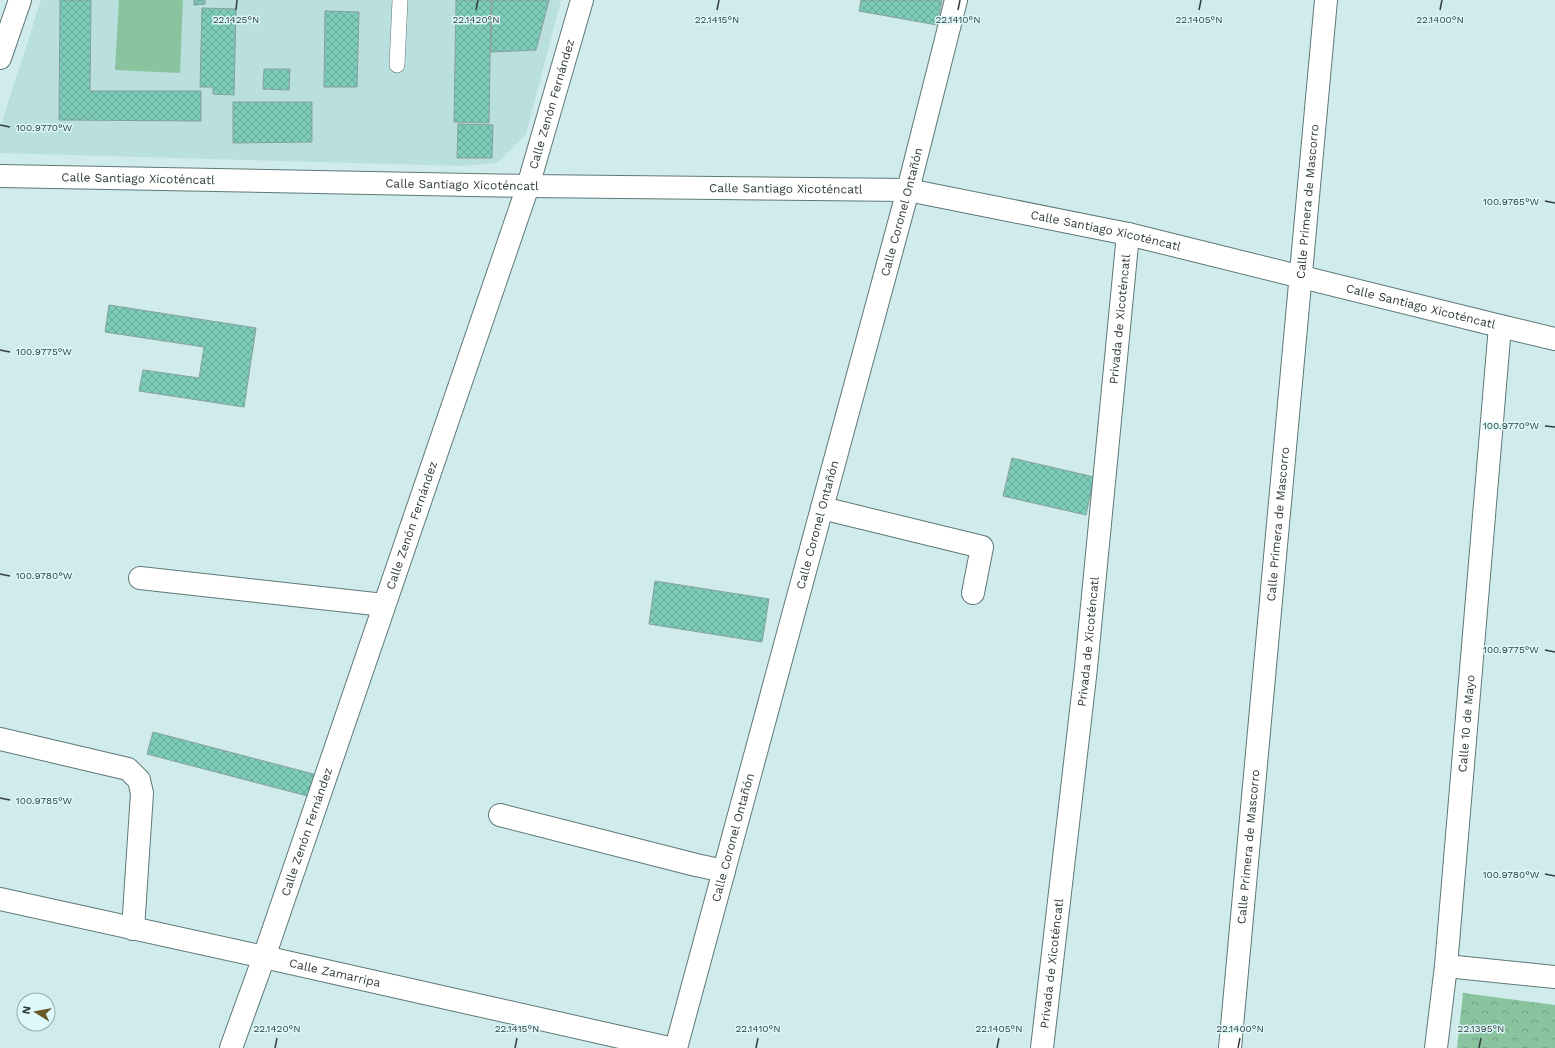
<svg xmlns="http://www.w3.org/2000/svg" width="1555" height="1048" font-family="'Work Sans',sans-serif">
<defs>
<pattern id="park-crowns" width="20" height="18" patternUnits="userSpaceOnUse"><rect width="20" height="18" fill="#89c49e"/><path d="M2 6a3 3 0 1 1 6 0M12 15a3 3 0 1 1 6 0" fill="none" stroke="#71a082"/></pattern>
<pattern id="building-cross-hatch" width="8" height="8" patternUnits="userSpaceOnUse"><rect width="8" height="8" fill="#7dccb9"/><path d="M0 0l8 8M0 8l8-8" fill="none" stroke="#67a798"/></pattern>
</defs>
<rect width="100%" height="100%" fill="#cfebeb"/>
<polygon fill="#badfdf" points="41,0 561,0 526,134 497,163 462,166 0,153 0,128"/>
<polygon fill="url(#park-crowns)" points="1463,993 1555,1005 1555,1048 1457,1048"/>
<polygon fill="#89c49e" points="119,0 183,0 180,73 115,70"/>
<g fill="url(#building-cross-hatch)" stroke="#88a099">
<polygon points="60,0 91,0 90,91 201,91 201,121 59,120"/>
<polygon points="194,0 205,0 205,4 194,5"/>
<polygon points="456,0 491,0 489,123 454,122"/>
<polygon points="492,0 549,0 536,50 491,52"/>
<polygon points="861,0 942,0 937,25 859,11"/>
<polygon points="202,8 236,9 234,95 213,94 213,87 200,87"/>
<polygon points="325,11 359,12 357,87 324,87"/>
<polygon points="264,69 290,69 289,90 263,89"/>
<polygon points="233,102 312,102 312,142 233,143"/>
<polygon points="458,124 493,125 492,158 457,158"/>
<polygon points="109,305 256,328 244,407 139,391 143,370 199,378 204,347 105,332"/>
<polygon points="1012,458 1094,477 1086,515 1003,496"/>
<polygon points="655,581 769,599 762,642 649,624"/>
<polygon points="153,732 321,776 315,798 147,754"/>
</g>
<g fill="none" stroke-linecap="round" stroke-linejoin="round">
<defs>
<polyline id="lane" points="397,65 400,0"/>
<g id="street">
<polyline points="0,58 20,0"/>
<path id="s1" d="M0 176 528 186 908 190 1128 234 1500 326 1555 339"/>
<polyline points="822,508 982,547 973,593"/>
<polyline points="140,578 384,605"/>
<polyline points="0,739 128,769 139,780 142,793 133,929"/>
<polyline points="500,815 696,865 724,871"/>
<path id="s2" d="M0 899 264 957 669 1048"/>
<polyline points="1446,966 1555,977"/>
<path id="s3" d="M231 1048 264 957 528 186 582 0"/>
<path id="s4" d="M676 1048 908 190 956 0"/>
<path id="s5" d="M1042 1048 1086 668 1128 234"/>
<path id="s6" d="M1230 1048 1326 0"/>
<path id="s7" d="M1436 1048 1446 966 1500 326"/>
</g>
</defs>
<use href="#lane" stroke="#5f7878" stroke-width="16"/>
<use href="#street" stroke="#5f7878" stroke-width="24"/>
<use href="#lane" stroke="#fff" stroke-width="15"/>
<use href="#street" stroke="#fff" stroke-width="22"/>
</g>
<path fill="none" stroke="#323d3d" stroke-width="1.5" d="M236 10 237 0M476 10 478 0M717 10 719 0M958 10 960 0M1199 10 1201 0M1440 10 1442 0M0 125 10 127M1545 201 1555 203M0 350 10 352M1545 426 1555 427M0 574 10 576M1545 650 1555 652M0 798 10 800M1545 874 1555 876M275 1048 277 1038M515 1048 517 1038M756 1048 758 1038M997 1048 999 1038M1238 1048 1240 1038M1479 1048 1481 1038"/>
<g text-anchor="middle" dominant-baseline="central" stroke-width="3" stroke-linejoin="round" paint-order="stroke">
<g font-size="12" fill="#323d3d" stroke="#dcf8f8">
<text stroke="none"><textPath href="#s3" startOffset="997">Calle Zenón Fernández</textPath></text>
<text stroke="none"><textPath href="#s1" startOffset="138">Calle Santiago Xicoténcatl</textPath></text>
<text stroke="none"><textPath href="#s1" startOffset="462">Calle Santiago Xicoténcatl</textPath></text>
<text stroke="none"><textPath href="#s1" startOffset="786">Calle Santiago Xicoténcatl</textPath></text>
<text stroke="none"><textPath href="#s6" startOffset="850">Calle Primera de Mascorro</textPath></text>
<text stroke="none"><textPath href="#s4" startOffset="866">Calle Coronel Ontañón</textPath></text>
<text stroke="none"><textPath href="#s1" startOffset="1110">Calle Santiago Xicoténcatl</textPath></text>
<text stroke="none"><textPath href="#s1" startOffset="1434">Calle Santiago Xicoténcatl</textPath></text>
<text stroke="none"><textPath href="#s5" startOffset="733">Privada de Xicoténcatl</textPath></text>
<text stroke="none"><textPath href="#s4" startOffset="542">Calle Coronel Ontañón</textPath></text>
<text stroke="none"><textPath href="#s6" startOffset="526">Calle Primera de Mascorro</textPath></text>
<text stroke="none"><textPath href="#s3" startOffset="553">Calle Zenón Fernández</textPath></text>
<text stroke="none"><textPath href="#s5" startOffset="409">Privada de Xicoténcatl</textPath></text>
<text stroke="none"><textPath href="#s7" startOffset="326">Calle 10 de Mayo</textPath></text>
<text stroke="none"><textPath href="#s3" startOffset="229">Calle Zenón Fernández</textPath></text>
<text stroke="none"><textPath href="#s4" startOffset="218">Calle Coronel Ontañón</textPath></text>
<text stroke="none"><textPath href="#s6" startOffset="202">Calle Primera de Mascorro</textPath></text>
<text stroke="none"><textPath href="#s5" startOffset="85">Privada de Xicoténcatl</textPath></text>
<text stroke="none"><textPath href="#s2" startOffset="343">Calle Zamarripa</textPath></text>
</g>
</g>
<g font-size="10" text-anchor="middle" fill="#323d3d" stroke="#dcf8f8" stroke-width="3" stroke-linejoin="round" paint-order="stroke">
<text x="236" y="23">22.1425°N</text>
<text x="476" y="23">22.1420°N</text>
<text x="717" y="23">22.1415°N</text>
<text x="958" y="23">22.1410°N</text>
<text x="1199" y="23">22.1405°N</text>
<text x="1440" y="23">22.1400°N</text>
<text x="44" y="131">100.9770°W</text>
<text x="1511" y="205">100.9765°W</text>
<text x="44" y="355">100.9775°W</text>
<text x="1511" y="429">100.9770°W</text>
<text x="44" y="579">100.9780°W</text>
<text x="1511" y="653">100.9775°W</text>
<text x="44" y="804">100.9785°W</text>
<text x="1511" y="878">100.9780°W</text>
<text x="277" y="1032">22.1420°N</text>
<text x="517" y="1032">22.1415°N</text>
<text x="758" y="1032">22.1410°N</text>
<text x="999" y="1032">22.1405°N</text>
<text x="1240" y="1032">22.1400°N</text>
<text x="1481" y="1032">22.1395°N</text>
</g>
<g transform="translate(36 1012) rotate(281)"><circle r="19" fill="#dcf8f8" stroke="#98adad"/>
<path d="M0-3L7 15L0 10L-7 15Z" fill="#685a27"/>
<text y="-6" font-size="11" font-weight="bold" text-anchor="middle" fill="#323d3d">N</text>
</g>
</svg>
